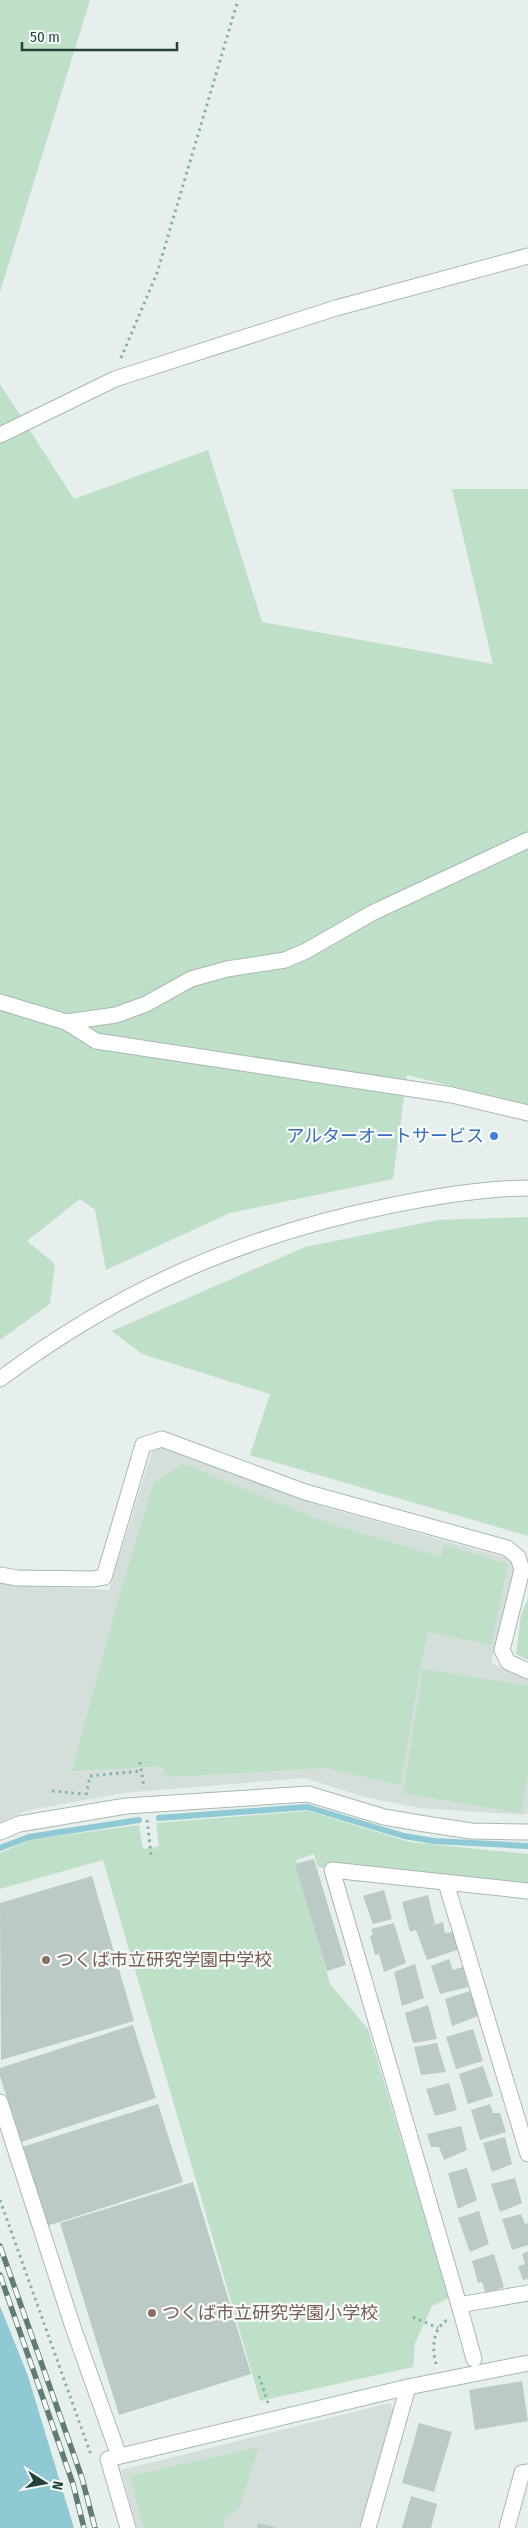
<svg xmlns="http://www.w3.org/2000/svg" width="528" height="2528" font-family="'Fira Sans Condensed','Noto Sans JP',sans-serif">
<rect width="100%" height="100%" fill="#e6efeb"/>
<g fill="#d4dfda">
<polygon points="153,1448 162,1448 324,1507 510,1559 515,1568 491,1663 528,1678 528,1813 523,1815 420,1808 365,1797 304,1778 123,1793 25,1811 0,1823 0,1584 109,1590"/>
<polygon points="390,2403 394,2410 360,2528 137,2528 121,2470"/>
</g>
<g fill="#bfe0c8">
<polygon points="0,0 90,0 0,292"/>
<polygon points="0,384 74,499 208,450 262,622 493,664 452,489 528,489 528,1105 407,1075 393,1179 230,1213 106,1270 95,1210 80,1199 27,1241 55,1264 50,1304 0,1340"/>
<polygon points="528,1217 528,1536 250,1455 270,1394 142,1354 112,1331 305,1247 438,1220"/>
<polygon points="183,1464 333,1525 441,1557 444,1545 508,1564 491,1645 427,1632 400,1785 326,1768 167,1777 162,1766 72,1771 120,1593 154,1482"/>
<polygon points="528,1598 528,1660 516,1654 521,1615"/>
<polygon points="423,1669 528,1686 528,1773 521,1813 403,1793"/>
<polygon points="308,1811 410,1842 528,1854 528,1883 318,1867 314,1854 296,1860 330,1984 368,2029 449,2298 432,2306 415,2343 413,2367 260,2401 103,1860 0,1889 0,1853 29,1840 139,1825 143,1849 159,1846 156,1823"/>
<polygon points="259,2447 239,2509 226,2517 223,2528 144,2528 130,2476"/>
</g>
<polygon fill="#8ec9d4" points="0,2306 28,2376 74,2528 0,2528"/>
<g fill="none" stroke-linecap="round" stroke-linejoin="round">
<g stroke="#8ec9d4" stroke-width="6">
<polyline points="159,1818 307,1807 404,1836 434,1841 528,1846"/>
<polyline points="0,1848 29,1837 139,1820"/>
</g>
</g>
<g fill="#bbcac4">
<polygon points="314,1859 346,1965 327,1971 295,1864"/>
<polygon points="92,1876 134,2021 1,2060 0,1903"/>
<polygon points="384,1890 392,1919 373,1924 363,1896"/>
<polygon points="428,1895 435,1924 424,1928 443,1922 445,1933 457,1932 460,1949 427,1960 416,1930 410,1932 402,1902"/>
<polygon points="394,1923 406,1963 384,1972 379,1954 375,1955 370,1936 373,1935 371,1929"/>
<polygon points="449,1959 453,1970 463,1967 468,1987 440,1994 431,1966"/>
<polygon points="415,1964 424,1998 402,2006 394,1972"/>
<polygon points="470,1991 478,2016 452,2026 445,1999"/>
<polygon points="428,2005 437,2039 413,2043 405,2013"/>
<polygon points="133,2025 156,2098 21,2142 0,2076 0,2068"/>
<polygon points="473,2029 483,2061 456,2069 446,2037"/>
<polygon points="437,2043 446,2072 421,2075 414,2047"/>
<polygon points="483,2066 493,2096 468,2104 459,2074"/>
<polygon points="449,2083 457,2110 435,2116 426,2089"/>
<polygon points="158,2104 183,2182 47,2226 22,2147"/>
<polygon points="490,2104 493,2113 500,2113 506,2132 480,2140 471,2110"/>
<polygon points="461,2126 467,2150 444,2160 439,2147 431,2147 427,2134"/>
<polygon points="505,2137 512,2164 492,2172 483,2143"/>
<polygon points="467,2168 477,2200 458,2209 448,2173"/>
<polygon points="515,2178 522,2203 500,2212 491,2184"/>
<polygon points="193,2182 251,2374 119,2415 60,2223"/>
<polygon points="479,2211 489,2244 470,2252 458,2218"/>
<polygon points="521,2214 525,2224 528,2223 528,2245 512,2250 502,2219"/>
<polygon points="528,2251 528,2279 523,2280 518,2266 525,2264 522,2254"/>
<polygon points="494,2254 504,2287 486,2294 482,2282 478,2283 472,2261"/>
<polygon points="522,2381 528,2421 475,2430 469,2390"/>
<polygon points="419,2423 452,2432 434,2492 402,2483"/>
<polygon points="411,2496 437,2504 431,2528 402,2528"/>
<polygon points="258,2523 275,2527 275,2528 257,2528"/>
</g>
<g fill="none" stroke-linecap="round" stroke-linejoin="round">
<defs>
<g id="minor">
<polyline points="0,435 115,379 336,308 528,256"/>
<polyline points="0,1002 66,1022 96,1041 452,1095 528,1113"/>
<polyline points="66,1022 116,1015 146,1004 191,979 227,969 285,960 306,951 372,913 528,840"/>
<path d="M0 1379C122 1288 244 1235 393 1205 437 1196 483 1188 528 1188"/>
<polyline points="0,1575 17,1578 92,1579 104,1577 143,1445 162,1439 305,1492 507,1548 518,1557 522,1570 502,1650 508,1662 528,1671"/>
<polyline points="0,1832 19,1824 126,1806 308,1794 384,1817 419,1823 471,1831 528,1832"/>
<polyline points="446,1883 528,2154"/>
<polyline points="528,1891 332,1870 459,2305 528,2293"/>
<polyline points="0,2102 73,2327 119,2456"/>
<polyline points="459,2305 474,2359"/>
<polyline points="128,2528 108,2459 408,2387 528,2363"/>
<polyline points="368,2528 408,2387"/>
<polyline points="507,2528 522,2473 528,2472"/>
</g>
</defs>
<use href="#minor" stroke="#a8b8b2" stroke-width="17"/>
<g stroke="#86b3a5" stroke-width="3" stroke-dasharray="2.5 4" stroke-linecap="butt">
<polyline points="121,358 157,273 238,0"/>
<polyline points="140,1762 144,1788"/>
<polyline points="52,1791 83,1794"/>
<polyline points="86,1795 90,1776 141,1771"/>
<polyline points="147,1820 151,1855"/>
<polyline points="0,2200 91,2455"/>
<polyline points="413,2317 438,2328"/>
<path d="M436 2364C432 2348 432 2330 447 2320"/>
<polyline points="259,2376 268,2403"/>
</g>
<use href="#minor" stroke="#fff" stroke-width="15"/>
<defs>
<g id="rail">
<polyline points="0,2246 82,2478 95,2528"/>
<polyline points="0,2275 73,2484 84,2528"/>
</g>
</defs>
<use href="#rail" stroke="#5f7d75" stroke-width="5.5"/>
<use href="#rail" stroke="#f7fbf9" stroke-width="4" stroke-dasharray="11" stroke-linecap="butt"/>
</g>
<circle fill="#3f7fe0" stroke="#f7fbf9" stroke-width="2" cx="494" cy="1136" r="5"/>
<g fill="#8d6e63" stroke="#f7fbf9" stroke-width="2">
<circle cx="46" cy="1960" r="5"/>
<circle cx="152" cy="2313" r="5"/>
</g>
<g text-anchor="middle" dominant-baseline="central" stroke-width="4.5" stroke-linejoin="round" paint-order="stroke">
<g font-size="18" fill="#366cbe" stroke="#f7fbf9" text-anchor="end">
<text x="484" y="1136">アルターオートサービス</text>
</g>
<g font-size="18" fill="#785e54" stroke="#f7fbf9" text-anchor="start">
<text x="56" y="1960">つくば市立研究学園中学校</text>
<text x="162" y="2313">つくば市立研究学園小学校</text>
</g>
</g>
<g transform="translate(45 2483) rotate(101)" stroke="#f7fbf9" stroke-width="4" paint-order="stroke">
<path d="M0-4L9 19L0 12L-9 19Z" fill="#24423a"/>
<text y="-8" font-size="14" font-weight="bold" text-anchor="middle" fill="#24423a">N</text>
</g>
<path d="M22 42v8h155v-8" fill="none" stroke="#24423a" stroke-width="2.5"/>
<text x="30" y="42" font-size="15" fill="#24423a" stroke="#f7fbf9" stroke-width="4" paint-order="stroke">50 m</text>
</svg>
